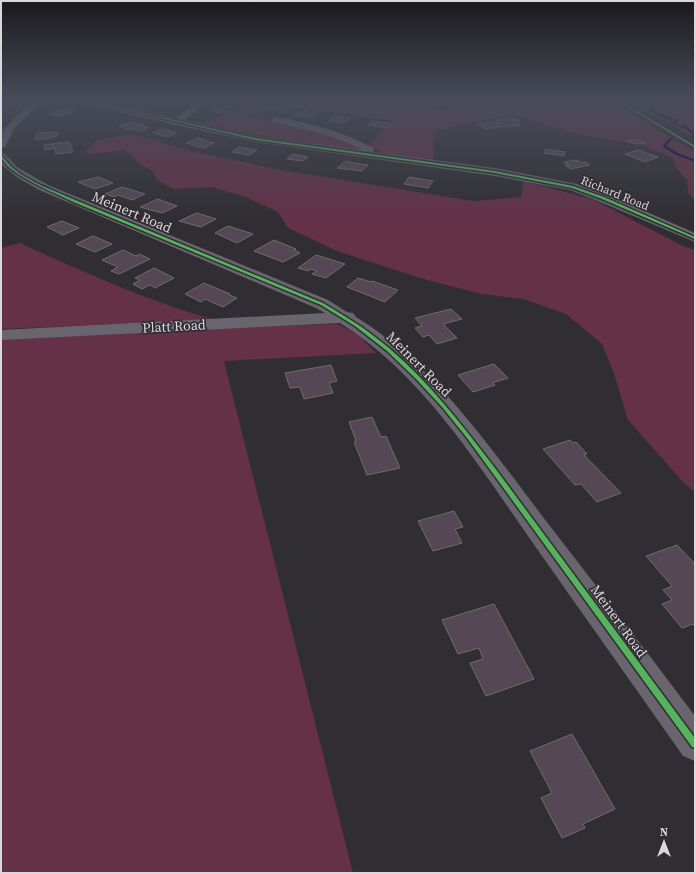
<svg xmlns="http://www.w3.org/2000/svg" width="696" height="874" font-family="'Source Serif 4',serif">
<rect width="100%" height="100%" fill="#302e32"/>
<g fill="#643147">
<polygon points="247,98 369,98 403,106 440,109 469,106 482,98 607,98 668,136 695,151 695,202 688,192 687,180 676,168 673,158 635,142 622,142 573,133 514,115 458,125 434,132 433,161 387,155 368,146 393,121 270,104 247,117 321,130 361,149 359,150 257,135 203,124 243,106"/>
<polygon points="628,98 695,98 695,138"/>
<polygon points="134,134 190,151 281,170 473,201 521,197 524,181 594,200 683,246 695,250 695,492 683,482 628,420 614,374 602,344 566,314 523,299 481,294 420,278 337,251 288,228 278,212 246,197 212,187 174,189 157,180 153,171 143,166 125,150 94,154 85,152 97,140"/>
<path d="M20 243C83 272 148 301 215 320L1 329V248Z"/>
<polygon points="337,324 356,333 376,353 224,361 353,873 1,873 1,338 15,335"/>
</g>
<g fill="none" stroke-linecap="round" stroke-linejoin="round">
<g fill="#11064c" fill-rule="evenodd">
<polygon points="644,98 646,98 657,112 677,120 678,122 675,124 686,126 695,133 694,138 692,138 693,134 684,128 671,124 675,122 655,114"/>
<polygon points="670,138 672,139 666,146 676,152 695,160 695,162 674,154 663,147 663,145"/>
</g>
</g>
<g fill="#554754" stroke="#6f6c6f">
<polygon points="384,98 405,98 408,99 399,102"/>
<polygon points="154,99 167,99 166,103 152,104"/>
<polygon points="447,99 452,103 434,105 428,100"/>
<polygon points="275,105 289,108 282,111 268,108"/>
<polygon points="230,106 229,112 214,113 215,108 218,107"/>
<polygon points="64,108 75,109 71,111 74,111 63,116 50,114"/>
<polygon points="303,111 317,114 310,117 293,115"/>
<polygon points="335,116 350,118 344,123 328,121"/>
<polygon points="513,118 520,121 514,122 521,125 511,127 506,126 486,129 477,124 493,122 499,123 495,121"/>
<polygon points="373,121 393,124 387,128 368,125"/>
<polygon points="131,122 144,125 142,126 149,127 140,131 126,129 119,126"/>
<polygon points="163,129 177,133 167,137 153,133"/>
<polygon points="58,132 57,136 51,137 51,138 35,140 37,133"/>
<polygon points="198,138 205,140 203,140 214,143 204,148 186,143"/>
<polygon points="633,140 640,141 645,143 635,144 627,141"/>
<polygon points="67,142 70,143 73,152 56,154 55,148 45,150 44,145"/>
<polygon points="239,147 257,150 249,155 232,152"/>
<polygon points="546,149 565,152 564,156 544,153"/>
<polygon points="638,150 658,157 645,162 625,154"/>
<polygon points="293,154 308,157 303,161 287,159"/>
<polygon points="576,160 583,163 586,162 590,165 571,169 565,165 569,165 564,162"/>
<polygon points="346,161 354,163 368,165 362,171 337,168"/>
<polygon points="98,177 113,183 95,189 78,182"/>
<polygon points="409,177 433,181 428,188 404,184"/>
<polygon points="122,187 145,194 132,200 118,195 114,197 105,194"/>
<polygon points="158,199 177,206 162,213 140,207"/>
<polygon points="197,213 216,219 201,227 179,221"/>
<polygon points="62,221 79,228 63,235 47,227"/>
<polygon points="228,226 253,234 237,243 215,233"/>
<polygon points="93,236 112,244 95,252 76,244"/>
<polygon points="274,240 296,249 294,250 300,253 283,262 254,251"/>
<polygon points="123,250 136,256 139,254 150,259 119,274 111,271 118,267 102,260"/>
<polygon points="316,255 345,264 326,278 312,274 317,271 311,269 308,271 298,268"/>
<polygon points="154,268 174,278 155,288 150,285 142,289 133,284 140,280 135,278"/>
<polygon points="358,278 371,282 372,281 398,290 385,302 347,287"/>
<polygon points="204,283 230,294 229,295 237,298 223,307 205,299 201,302 185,294"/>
<polygon points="451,309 462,319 443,324 457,338 437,344 429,335 423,337 415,328 422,326 415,318"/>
<polygon points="494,364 508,378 492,383 495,385 473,392 458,375"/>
<polygon points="331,365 337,381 329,383 333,393 304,399 300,387 290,388 285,373"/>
<polygon points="372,417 381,437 386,436 400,468 367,475 354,442 356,441 349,422"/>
<polygon points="570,440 573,443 576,442 587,454 584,455 621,493 597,502 581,484 575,485 543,449"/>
<polygon points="454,511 463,527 455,529 462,543 433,551 418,521"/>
<polygon points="677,545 695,564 695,627 693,624 682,628 662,604 672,600 663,590 672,586 646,556"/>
<polygon points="494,604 534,679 486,696 470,663 483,659 479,648 458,654 442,620"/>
<polygon points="572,734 615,809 583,824 585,828 562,838 541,798 552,793 530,751"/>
</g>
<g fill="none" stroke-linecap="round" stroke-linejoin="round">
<g fill="#68656f" fill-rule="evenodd">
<polygon points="35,98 44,98 14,129 5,147 1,148 1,135 5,128"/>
<path d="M71 98H86L175 118 189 108 190 103 188 98H196L200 103 196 111 184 120 255 136 362 150C334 134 304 130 273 122L271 120 276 117C310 123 342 131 373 148L374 150 373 152 495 168 577 184 608 195 695 233V242L598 201 570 190 495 176 255 142 175 125 72 100Z"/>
<path d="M1 153 5 154 17 167 48 185 328 300 347 312 353 313 356 317C433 364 489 446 543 517 594 583 645 649 695 716V761L683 756C634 686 584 616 535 546 480 468 423 374 340 323L1 340V330L325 313 316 308 39 190 18 178 2 165Z"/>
</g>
<defs>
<g id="cycleway">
<polygon points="74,98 77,98 255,138 495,171 573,186 604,197 695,237 695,239 602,199 572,188 495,173 255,140"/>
<polygon points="613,98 615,98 695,146 695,148"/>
<path d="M1 155C5 159 9 165 14 169 31 183 53 190 73 199L323 303C335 310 346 317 357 324 368 331 379 340 389 348 430 383 463 426 495 468L695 738V748L692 747 467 438 442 407 415 378 387 351 355 326 321 305 71 201C56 193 3 173 1 155Z"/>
</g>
</defs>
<use href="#cycleway" stroke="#312d33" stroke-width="3"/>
<use href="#cycleway" fill="#56b35d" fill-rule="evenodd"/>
</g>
<linearGradient id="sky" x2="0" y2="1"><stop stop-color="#1a191c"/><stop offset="0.45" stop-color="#484c5a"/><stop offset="1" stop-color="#484c5a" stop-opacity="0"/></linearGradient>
<rect width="696" height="220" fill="url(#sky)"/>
<g text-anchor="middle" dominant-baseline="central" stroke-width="3.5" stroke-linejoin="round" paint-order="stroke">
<g font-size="12" fill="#dad8db" stroke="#312d33">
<text transform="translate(615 193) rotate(22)">Richard Road</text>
</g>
<g font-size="14" fill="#dad8db" stroke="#312d33">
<text transform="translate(132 212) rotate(23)">Meinert Road</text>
<text transform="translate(174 326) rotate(-3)">Platt Road</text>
<text transform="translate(419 364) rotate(45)">Meinert Road</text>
<text transform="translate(619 621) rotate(54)">Meinert Road</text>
</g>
</g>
<rect width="696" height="874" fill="none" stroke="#dad8db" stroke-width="4"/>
<g transform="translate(664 842)" stroke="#312d33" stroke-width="3" paint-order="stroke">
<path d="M0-3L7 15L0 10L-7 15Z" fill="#dad8db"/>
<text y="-6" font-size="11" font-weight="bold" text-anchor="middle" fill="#dad8db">N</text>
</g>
</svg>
